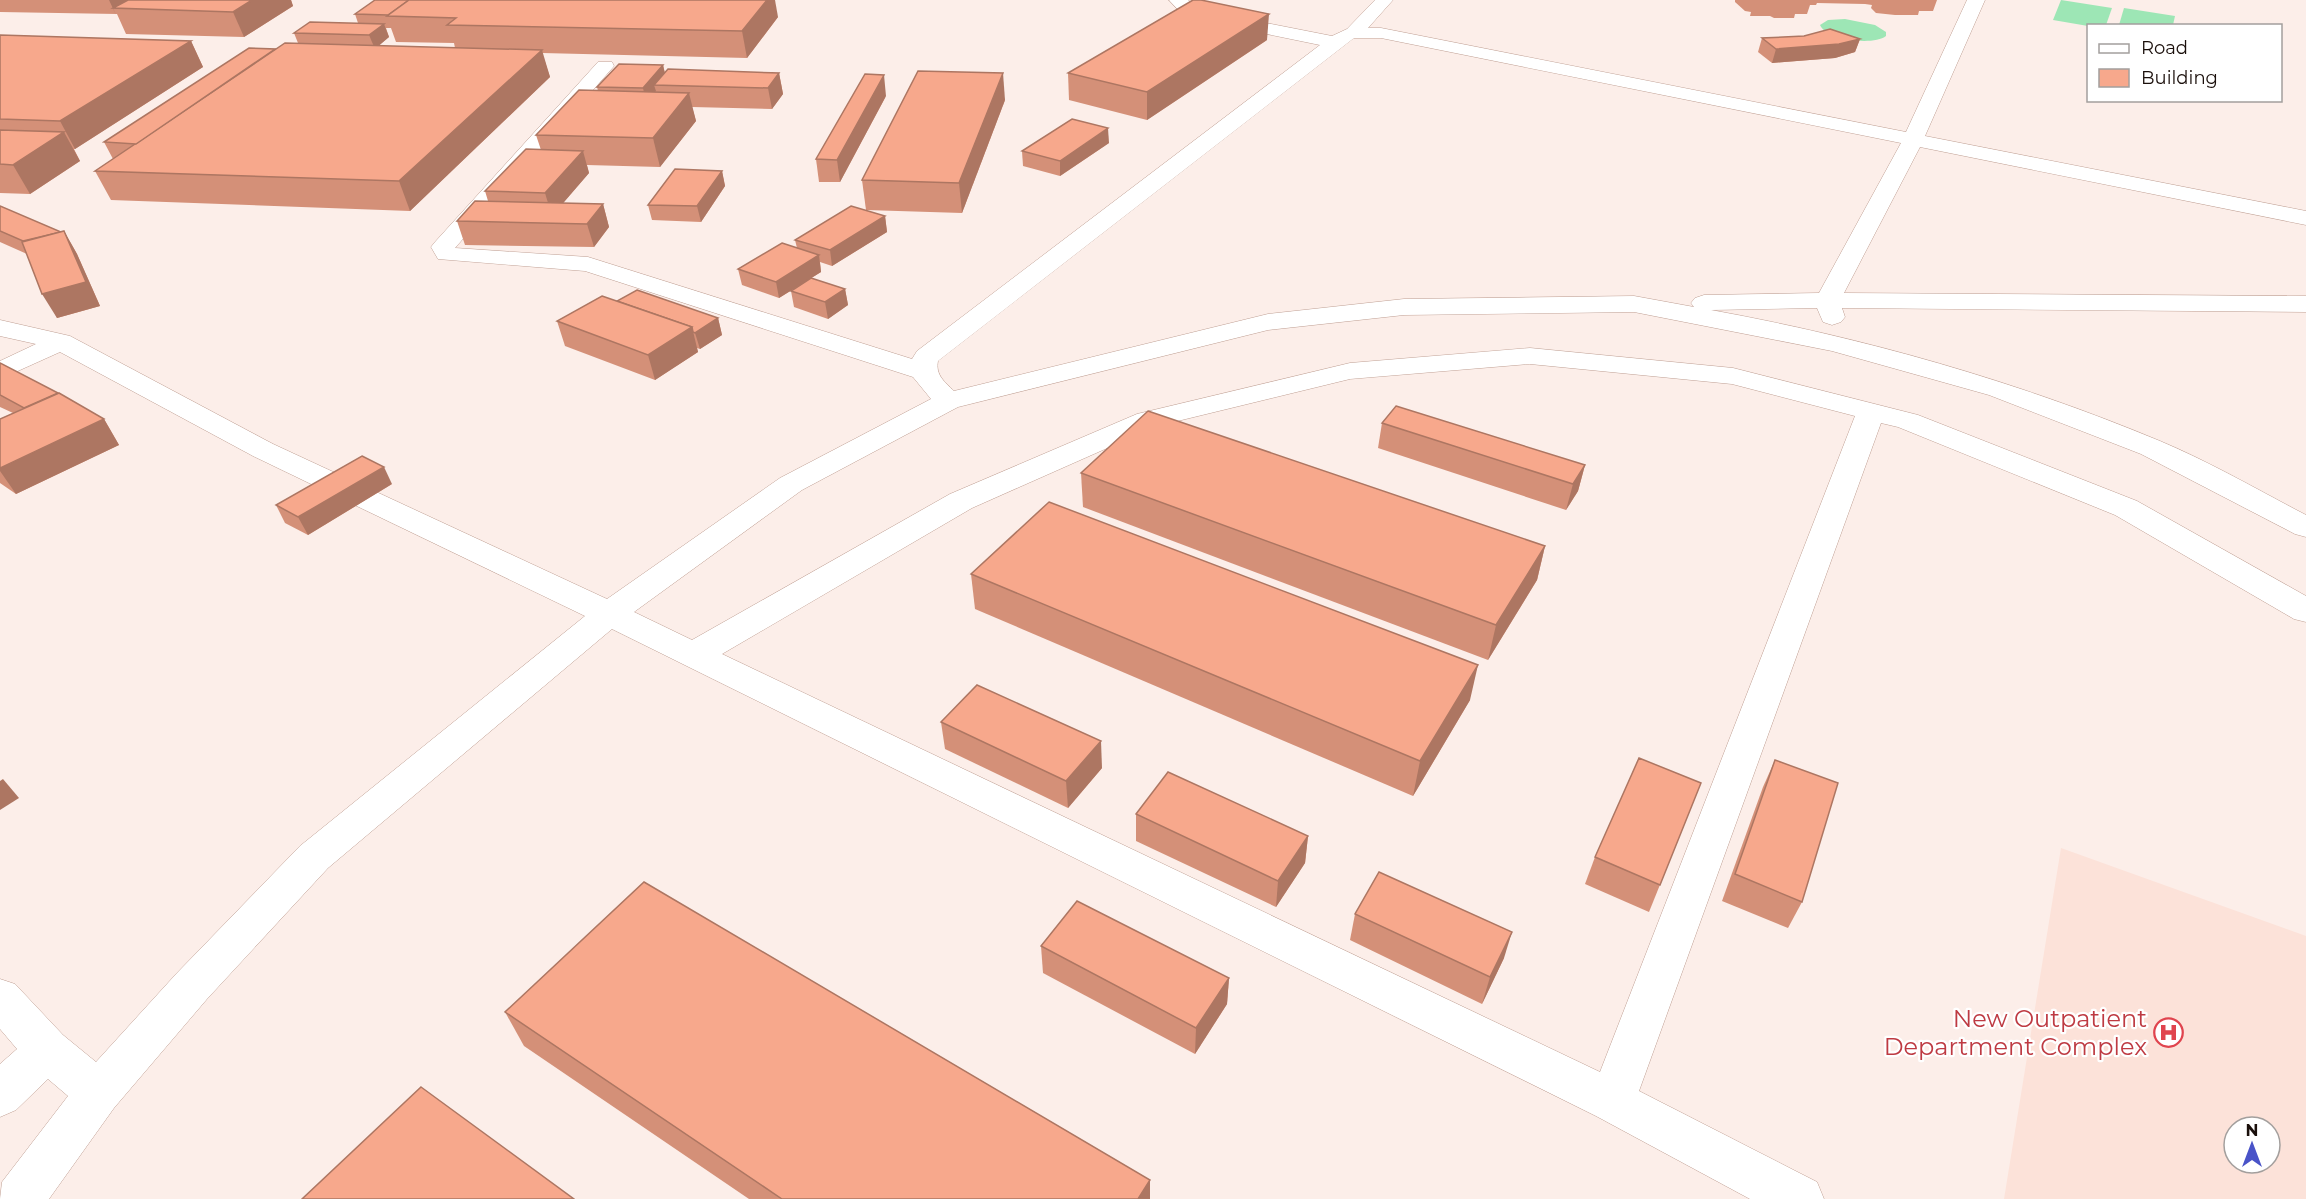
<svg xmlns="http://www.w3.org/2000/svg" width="2306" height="1199" font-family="Montserrat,sans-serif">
<rect width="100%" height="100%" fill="#fceee9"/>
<path fill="#fce2d9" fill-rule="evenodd" d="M2061 848 2306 936V1199H2004ZM2234 1127H2270V1163H2234Z"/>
<g fill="#9de6b5">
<polygon points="2061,0 2112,8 2106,25 2088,26 2053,20"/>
<polygon points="2124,8 2175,16 2173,25 2119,25"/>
<path d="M1845 19 1875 25 1886 32V36C1873 46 1826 40 1820 25L1828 20Z"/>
</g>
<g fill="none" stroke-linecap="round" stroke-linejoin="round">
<defs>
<path id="minor" d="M1169 0H1188L1200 10 1332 36 1347 29 1375 0H1393L1368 28H1381L1906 132 1967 0H1985L1925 136 2306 211V225L1920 147 1844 293 2306 296V312L1842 308 1845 317 1841 322 1832 325 1823 322 1817 308 1711 310C1865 338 2016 381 2160 441 2210 462 2258 490 2306 515V537L2295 534 2141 454 1989 395 1832 351 1634 312 1404 315 1268 330 958 407 802 490 634 612 692 640 950 494 1137 414 1350 363 1530 348 1733 368 1918 415 2137 501 2306 596V622L2294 619 2115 515 1898 427 1881 423 1639 1091 1817 1182 1824 1199H1750L1596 1116 612 629 328 868 207 999 114 1108 49 1199H0L2 1182 68 1096 48 1079 16 1110 0 1117V1064L17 1049 0 1029V979L15 984 63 1035 96 1062 177 973 300 846 585 616 253 456 60 352 0 379V361L36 344 0 336V320L70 336 273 444 607 599 780 478 931 399 913 377 585 271 438 259 431 247 435 242 598 62H612L614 66 455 248 588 257 912 359 917 351 1320 45 1189 18 1183 15ZM1354 38H1381L1901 143 1819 293 1704 295 1695 298 1691 303 1694 307 1634 296 1404 299 1268 314 954 391C945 382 935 375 938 361ZM1530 364 1732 384 1855 416 1600 1072 722 654 972 508 1157 426 1350 379Z"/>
</defs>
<use href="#minor" stroke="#bf9f93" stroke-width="1"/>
<use href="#minor" fill="#fff" fill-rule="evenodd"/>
</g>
<g fill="#d49078" fill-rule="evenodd">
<polygon points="0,0 291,0 293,6 244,37 126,34 117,14 0,12"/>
<polygon points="1735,0 1937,0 1933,11 1919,11 1918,15 1895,15 1876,13 1871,8 1872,5 1865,4 1817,3 1816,5 1810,5 1807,14 1795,14 1794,18 1774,18 1770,16 1750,16 1751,12 1745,11 1735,2"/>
<path d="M355 14 778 17 747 58 542 53 550 77 410 211 111 200 95 171 113 159 104 142 275 49 298 43 294 33 358 23ZM386 28H391L396 42 454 43 455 48 378 46 389 37Z"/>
<polygon points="0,35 191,41 203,67 75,149 74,149 80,161 30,194 0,193"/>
<polygon points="1762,38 1860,39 1855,52 1835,58 1772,63 1758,52"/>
<polygon points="1267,40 1147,120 1069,100 1068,73"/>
<polygon points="663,65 665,73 779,73 783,94 772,109 692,107 696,121 660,167 587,165 589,173 563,203 603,204 609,227 594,247 465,245 457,221 488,201 485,191 541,150 536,135 598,91 597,87"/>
<polygon points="886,96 840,182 819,182 816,159"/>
<polygon points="1005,100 962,213 866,210 862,180"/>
<polygon points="1109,143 1060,176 1023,166 1022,151"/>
<polygon points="722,171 725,186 701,222 652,220 648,205"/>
<polygon points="0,206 61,232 64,231 77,254 100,306 57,318 27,254 0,242"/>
<polygon points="885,216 887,232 832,266 820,262 821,272 779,298 742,285 738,269 797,248 795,240"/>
<polygon points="845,289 848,305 828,319 794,307 791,291"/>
<polygon points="617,301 718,318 722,335 700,349 697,348 698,352 655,380 565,346 557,321"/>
<polygon points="0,363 104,419 119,445 16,494 0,483 0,419 13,413 0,407"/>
<polygon points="1382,423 1585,465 1578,491 1566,510 1378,448"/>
<polygon points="1081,473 1545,546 1537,580 1488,660 1083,507"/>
<polygon points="392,484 308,535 285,523 276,505"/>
<polygon points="971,574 1470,700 1413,796 975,609"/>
<polygon points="941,722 1102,768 1068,808 945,749"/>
<polygon points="1775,760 1802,902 1788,928 1722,901 1763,787"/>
<polygon points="1701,783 1649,912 1585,884 1595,857"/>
<polygon points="1136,814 1308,836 1305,863 1276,907 1136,841"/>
<polygon points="1355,914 1504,958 1482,1004 1350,940"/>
<polygon points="1041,946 1229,978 1227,1004 1195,1054 1043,973"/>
<polygon points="505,1012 1150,1180 1150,1199 749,1199 524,1046"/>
</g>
<g fill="#ad7662">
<polygon points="109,0 142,0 113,8 116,15"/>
<polygon points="252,0 291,0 293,6 244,37 233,12"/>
<polygon points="767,0 775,0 778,17 747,58 742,31"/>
<polygon points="1269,14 1267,40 1147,120 1147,92"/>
<polygon points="384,24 389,37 375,49 369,35"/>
<polygon points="1860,39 1855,52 1835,58 1772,63 1776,49"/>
<polygon points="191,41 203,67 75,149 60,121"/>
<polygon points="542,50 550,77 410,211 399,181"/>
<polygon points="663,65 666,79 654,85 656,91 646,103 643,88"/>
<polygon points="779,73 783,94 772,109 768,88"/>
<polygon points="1003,73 1005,100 962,213 959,183"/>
<polygon points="884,75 886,96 840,182 837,160"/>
<polygon points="689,93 696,121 660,167 653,138"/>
<polygon points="1108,128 1109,143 1060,176 1060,161"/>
<polygon points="64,132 80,161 30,194 13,165"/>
<polygon points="583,151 589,173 552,216 545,193"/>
<polygon points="722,171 725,186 701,222 697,206"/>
<polygon points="603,204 609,227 594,247 587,224"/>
<polygon points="885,216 887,232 832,266 830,250"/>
<polygon points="64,231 77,254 100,306 57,318 42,294"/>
<polygon points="819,255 821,272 779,298 776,282"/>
<polygon points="845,289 848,305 828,319 825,302"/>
<polygon points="718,318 722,335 700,349 695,333"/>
<polygon points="692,327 698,352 655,380 648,355"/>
<polygon points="104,419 119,445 16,494 0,471 0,468"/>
<polygon points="1585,465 1578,491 1566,510 1573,484"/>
<polygon points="384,467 392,484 308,535 298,517"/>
<polygon points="1545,546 1537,580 1488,660 1496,625"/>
<polygon points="1478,665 1470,700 1413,796 1420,761"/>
<polygon points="1101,741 1102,768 1068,808 1066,781"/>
<polygon points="3,779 19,798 0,810 0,781"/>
<polygon points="1308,836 1305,863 1276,907 1278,881"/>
<polygon points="1512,932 1504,958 1482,1004 1490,977"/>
<polygon points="1229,978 1227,1004 1195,1054 1196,1028"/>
<polygon points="1150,1180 1150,1199 1138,1199"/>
</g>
<g fill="#f7a88c" stroke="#ad7662" stroke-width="1.5">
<polygon points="128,0 252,0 233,12 113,8"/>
<polygon points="375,0 409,0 388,15 355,14"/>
<polygon points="409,0 767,0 742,31 447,25 456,18 387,16"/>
<polygon points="1193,0 1201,0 1269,14 1147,92 1068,73"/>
<polygon points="310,22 384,24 369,35 294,33"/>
<polygon points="1830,29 1860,39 1839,44 1776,49 1762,38 1804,36"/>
<polygon points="0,35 191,41 60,121 0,119"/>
<polygon points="285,43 542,50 399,181 95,171"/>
<polygon points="249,48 275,49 136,144 104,142"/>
<polygon points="619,64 663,65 643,88 597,87"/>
<polygon points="668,69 779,73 768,88 654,85"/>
<polygon points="918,71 1003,73 959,183 862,180"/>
<polygon points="865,74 884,75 837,160 816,159"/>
<polygon points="579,90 689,93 653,138 536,135"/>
<polygon points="1072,119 1108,128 1060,161 1022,151"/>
<polygon points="0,130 64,132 13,165 0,164"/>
<polygon points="526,149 583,151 545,193 485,191"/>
<polygon points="675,169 722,171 697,206 648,205"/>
<polygon points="475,201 603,204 587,224 457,221"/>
<polygon points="0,206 61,232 23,241 0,231"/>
<polygon points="851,206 885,216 830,250 795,240"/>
<polygon points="64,231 86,282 42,294 22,242"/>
<polygon points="782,243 819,255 776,282 738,269"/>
<polygon points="811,278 845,289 825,302 791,291"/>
<polygon points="637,290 718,318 695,333 693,332 692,327 617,301"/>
<polygon points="602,296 692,327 648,355 557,321"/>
<polygon points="0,363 58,393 24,408 0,395"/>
<polygon points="59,393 104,419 0,468 0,419"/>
<polygon points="1396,406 1585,465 1573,484 1382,423"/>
<polygon points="1148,411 1545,546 1496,625 1081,473"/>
<polygon points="362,456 384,467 298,517 276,505"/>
<polygon points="1049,502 1478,665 1420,761 971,574"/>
<polygon points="977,685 1101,741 1066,781 941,722"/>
<polygon points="1639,758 1701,783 1660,885 1595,857"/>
<polygon points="1775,760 1838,783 1802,902 1735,874"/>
<polygon points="1168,772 1308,836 1278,881 1136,814"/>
<polygon points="1379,872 1512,932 1490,977 1355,914"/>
<polygon points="644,882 1150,1180 1138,1199 782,1199 505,1012"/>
<polygon points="1077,901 1229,978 1196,1028 1041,946"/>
<polygon points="421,1087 574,1199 302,1199"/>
</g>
<defs>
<symbol id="hospital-ring" viewBox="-11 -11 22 22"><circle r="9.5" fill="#fff" stroke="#e0444e" stroke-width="1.5"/><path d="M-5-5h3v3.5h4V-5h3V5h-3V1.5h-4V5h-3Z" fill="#e0444e"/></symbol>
</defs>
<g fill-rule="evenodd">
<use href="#hospital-ring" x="2152" y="1016" width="33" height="33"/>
</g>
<g text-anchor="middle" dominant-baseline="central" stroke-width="4.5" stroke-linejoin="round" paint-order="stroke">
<g font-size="24" fill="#be3a42" stroke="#fff" text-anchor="end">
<text x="2147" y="1018">New Outpatient<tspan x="2147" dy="28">Department Complex</tspan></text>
</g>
</g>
<rect x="2087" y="24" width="195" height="78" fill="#ffffff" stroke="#a39f9d" stroke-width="1.5"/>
<rect x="2099" y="44" width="30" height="9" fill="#ffffff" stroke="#a39f9d" stroke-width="1.5"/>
<text x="2141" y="54" font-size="18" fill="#1a0f0b">Road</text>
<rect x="2099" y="69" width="30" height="18" fill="#f7a88c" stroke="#a39f9d" stroke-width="1.5"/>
<text x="2141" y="84" font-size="18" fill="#1a0f0b">Building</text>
<g transform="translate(2252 1145)"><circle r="28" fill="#ffffff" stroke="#a39f9d" stroke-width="1.5"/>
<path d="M0-4.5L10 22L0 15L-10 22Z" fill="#4953c8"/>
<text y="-9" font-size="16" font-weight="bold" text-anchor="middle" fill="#1a0f0b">N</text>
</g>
</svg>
